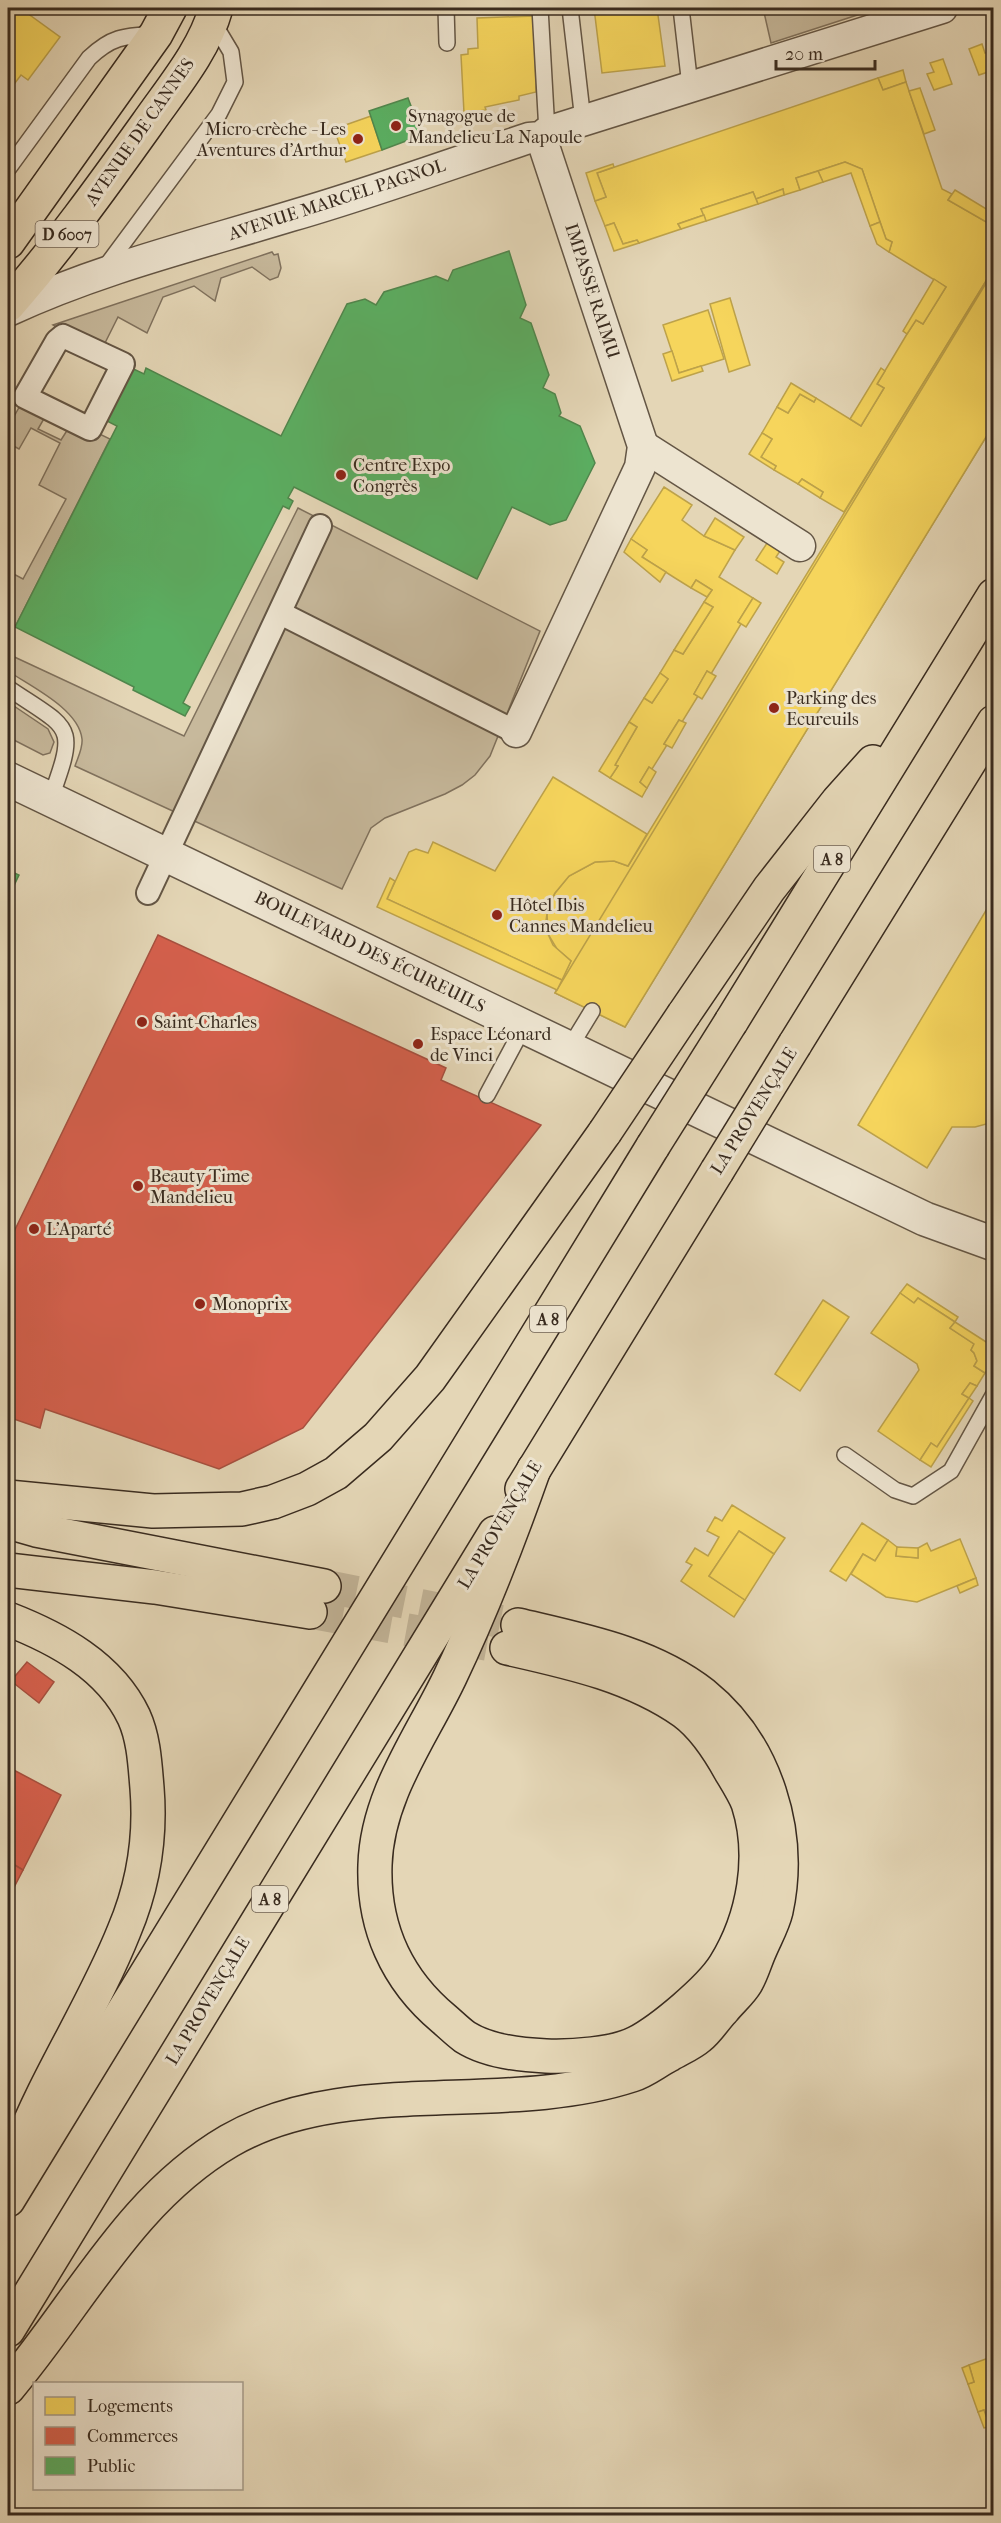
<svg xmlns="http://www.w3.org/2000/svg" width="1001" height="2523" font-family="'IM FELL French Canon',serif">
<rect width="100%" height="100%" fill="#e4d6b6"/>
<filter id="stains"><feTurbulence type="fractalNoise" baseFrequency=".00333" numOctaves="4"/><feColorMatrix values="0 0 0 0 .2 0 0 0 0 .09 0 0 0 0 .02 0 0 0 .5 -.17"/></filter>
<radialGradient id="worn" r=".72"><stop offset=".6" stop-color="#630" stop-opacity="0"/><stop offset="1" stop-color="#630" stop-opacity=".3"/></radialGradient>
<g fill="#c7b99c" stroke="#80725e" stroke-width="1.5">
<polygon points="763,8 879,8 771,43"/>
<polygon points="272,252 274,255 278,254 281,268 278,277 270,280 252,267 221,278 215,301 194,286 163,297 147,333 118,317 100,353 53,325"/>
<polygon points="25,397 49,410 38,429 61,440 73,421 110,439 10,637 8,637 8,571 23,579 66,499 39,485 60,443 31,428 19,449 8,443 8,427"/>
<path d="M298 508 540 631 490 756 475 775 462 785 445 794 385 818 371 828 342 889 75 766C78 757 83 748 82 739 79 709 30 686 8 671V654L184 736Z"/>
<polygon points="8,702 48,729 54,742 50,753 43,755 8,737"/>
</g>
<g fill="#f6d55c" stroke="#bda24a" stroke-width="1.5">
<polygon points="8,8 20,8 60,37 28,80 21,75 15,83 8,78"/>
<polygon points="594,8 657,8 665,66 602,73"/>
<polygon points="534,16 536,92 519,96 519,100 485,107 486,110 464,113 461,55 468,54 468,49 478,48 477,18"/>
<polygon points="982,44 985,53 990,51 994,70 979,75 969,49"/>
<polygon points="943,59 952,84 934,90 927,74 934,72 930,63"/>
<polygon points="903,70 906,82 883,90 878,78"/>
<polygon points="878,78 883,90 906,82 942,189 952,194 948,200 988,223 991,218 994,219 994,268 844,512 820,498 823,492 802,479 798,484 774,470 776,466 761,457 772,439 762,433 777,407 788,413 800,394 814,402 816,398 861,426 884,388 877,384 907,334 916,320 923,324 946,287 889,252 892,242 886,239 862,169 845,162 796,178 800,190 784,195 783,189 756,199 753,192 701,209 704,215 678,224 681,229 639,243 637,240 623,244 614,223 605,226 595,201 606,197 597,173"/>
<polygon points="920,88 935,130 924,134 909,91"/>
<polygon points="371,116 382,150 346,162 334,129"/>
<polygon points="845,162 862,169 880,222 870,226 851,173 823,182 818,171"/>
<polygon points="613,164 614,167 597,173 606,197 595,201 586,173"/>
<polygon points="818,171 823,182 800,190 796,178"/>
<polygon points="783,189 784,195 758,204 756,199"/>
<polygon points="955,190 993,213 988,223 948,200"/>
<polygon points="753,192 758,204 706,221 701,209"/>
<polygon points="704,215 706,221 681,229 678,224"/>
<polygon points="880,222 886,239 892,242 889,252 877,244 870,226"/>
<polygon points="614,223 623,244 637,240 639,243 614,251 605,226"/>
<polygon points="994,268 994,424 625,1027 555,993 571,961 557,949 548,934 547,913 555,893 569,876 595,862 614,861 628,866"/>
<polygon points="994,270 994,424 625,1027 555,993"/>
<polygon points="934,279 946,287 923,324 916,320 907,334 903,331"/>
<polygon points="730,298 750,365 729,372 710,304"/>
<polygon points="708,310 724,359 679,373 663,325"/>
<polygon points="672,351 679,373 701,366 703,371 672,381 663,354"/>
<polygon points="881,368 885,371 877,384 884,388 861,426 850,419"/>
<polygon points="791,383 816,398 814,402 800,394 788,413 777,407"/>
<polygon points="762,433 772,439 761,457 776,466 774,470 749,454"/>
<polygon points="802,479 823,492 820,498 798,484"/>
<polygon points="664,487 692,505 682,520 704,536 735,550 719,577 753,598 738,622 741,624 711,674 707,671 694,694 698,696 682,722 679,720 664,744 667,745 652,769 649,767 640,782 647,788 642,797 610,778 618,766 615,765 637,727 629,722 644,698 652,703 668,679 660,673 674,650 683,654 713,607 704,602 712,590 696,580 691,588 675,578 642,557 647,550 631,539"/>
<polygon points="715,518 744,537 735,550 704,536"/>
<polygon points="631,539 647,550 642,557 666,572 660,582 624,552"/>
<polygon points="769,540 782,548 776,557 784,562 777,574 756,560"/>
<polygon points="696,580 712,590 707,597 691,588"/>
<polygon points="753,598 761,603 746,627 738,622"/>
<polygon points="704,602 713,607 683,654 674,650"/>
<polygon points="707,671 716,676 702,699 694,694"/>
<polygon points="660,673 668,679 652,703 644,698"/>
<polygon points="679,720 686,723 672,748 664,744"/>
<polygon points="629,722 637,727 615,765 618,766 610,778 599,771"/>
<polygon points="649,767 656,772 647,788 640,782"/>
<polygon points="553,777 647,834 628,866 614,861 595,862 569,876 555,893 548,906 546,921 548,934 553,945 571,961 562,980 387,899 409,852 416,849 428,853 433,842 495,871"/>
<polygon points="390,878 395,881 387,899 562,980 557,990 377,907"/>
<polygon points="994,897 994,1122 975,1127 952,1127 927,1168 858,1125"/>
<polygon points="907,1284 958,1317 955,1322 918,1298 914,1303 900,1293"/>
<polygon points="900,1293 914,1303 918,1298 955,1322 950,1328 974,1344 971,1350 974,1353 977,1361 974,1366 985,1373 977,1386 970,1383 962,1394 969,1398 937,1447 931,1443 920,1460 878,1431 919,1370 917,1364 871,1333"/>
<polygon points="823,1300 849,1317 800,1391 775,1374"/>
<polygon points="955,1322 994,1347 994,1361 985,1373 974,1366 977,1361 974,1353 971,1350 974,1344 950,1328"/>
<polygon points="970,1383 977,1386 969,1398 962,1394"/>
<polygon points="969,1398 973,1401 931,1467 920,1460 931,1443 937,1447"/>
<polygon points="732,1505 785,1538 774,1554 739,1531 709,1576 745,1600 734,1617 681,1581 692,1565 686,1562 695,1548 708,1556 719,1537 707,1531 715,1517 722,1521"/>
<polygon points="862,1523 888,1540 875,1561 863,1554 846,1581 830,1571"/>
<polygon points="739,1531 774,1554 745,1600 709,1576"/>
<polygon points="960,1539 976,1578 917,1602 886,1597 851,1574 863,1554 875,1561 888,1540 897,1547 896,1556 918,1558 918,1548 927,1543 931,1551"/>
<polygon points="897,1547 918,1548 918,1558 896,1556"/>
<polygon points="976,1578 978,1585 960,1593 957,1586"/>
<polygon points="994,2356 994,2425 990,2427 984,2410 978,2412 968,2384 974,2382 969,2365"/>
<polygon points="969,2365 974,2382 968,2384 962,2368"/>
<polygon points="984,2410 990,2427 984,2428 978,2412"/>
</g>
<g fill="#d6604d" stroke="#a7503f" stroke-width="1.5">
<polygon points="158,935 446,1068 441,1080 541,1125 303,1428 219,1469 45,1409 40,1428 8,1417 8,1244"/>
<polygon points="27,1662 54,1682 39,1703 11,1681"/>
<polygon points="8,1767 61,1795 23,1870 8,1861"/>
<polygon points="8,1861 23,1870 8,1899"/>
</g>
<g fill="#5aae61" stroke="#50874d" stroke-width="1.5">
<polygon points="408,98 422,135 382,150 369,111"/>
<polygon points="509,251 526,305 520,318 531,323 549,375 543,388 555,394 561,413 559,416 580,426 595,463 566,520 550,525 512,507 477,579 294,487 288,498 293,501 289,509 283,506 183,703 190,707 185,716 133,690 134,687 15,627 117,426 97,416 123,364 144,374 146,368 281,436 347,304 365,299 376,305 384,292 436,276 448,281 453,270"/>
<polygon points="8,870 19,875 8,898"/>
</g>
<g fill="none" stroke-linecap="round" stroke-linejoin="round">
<g stroke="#c2b498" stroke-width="33" stroke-dasharray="33 16" stroke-linecap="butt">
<polyline points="324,1586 518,1625"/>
<polyline points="310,1612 507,1648"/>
</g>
<defs>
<g id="service">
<polyline points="446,8 447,43"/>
<polyline points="540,8 547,132"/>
<polyline points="570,8 583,121"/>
<polyline points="681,8 690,86"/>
<path d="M8 169 89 58C112 36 125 36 156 34"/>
<polyline points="104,269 219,114 235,82 231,52 213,22"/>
<path d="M8 688C72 731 78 723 50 800"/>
<polyline points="570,1047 592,1011"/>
<polyline points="487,1095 524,1026"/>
<polyline points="845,1455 895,1490 913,1496 951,1471 994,1394"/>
</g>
<g id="pedestrian">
<polygon points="63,336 123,364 90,429 25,397 57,341"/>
<polyline points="280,613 516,732"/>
<polyline points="148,893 320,526"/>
</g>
<g id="minor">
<path d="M8 311C98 269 196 245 291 216 371 193 450 164 529 138L541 137 547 132 942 8"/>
<polyline points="643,446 800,546"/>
<polyline points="516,732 640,467 643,446 541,137"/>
</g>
<polyline id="tertiary" points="8,779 925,1219 994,1244"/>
<g id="primary">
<polyline points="8,242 156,34 170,8"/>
<path d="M8 305C58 248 102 187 147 124 172 88 204 51 216 8"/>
</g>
<g id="motorway">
<polyline points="684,1014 769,889 838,801 873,762"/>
<polyline points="731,1022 994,595"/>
<polyline points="795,1044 994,722"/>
<polyline points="522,1489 717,1171"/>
<polyline points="8,1497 153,1511 242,1509 273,1502 307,1489 336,1473 378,1437 430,1378 605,1132"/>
<polyline points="8,1522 36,1530 324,1586"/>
<polyline points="8,1570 155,1587 310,1612"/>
<path d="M8 1619C57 1638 110 1666 134 1717 144 1739 145 1765 147 1788 151 1837 143 1886 124 1931 94 2006 48 2074 19 2149"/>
<path d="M507 1648C569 1662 631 1675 684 1712 703 1726 720 1752 731 1772 737 1782 744 1793 748 1803 765 1856 754 1918 725 1965 710 1989 661 2030 636 2043 615 2054 570 2057 546 2056 521 2055 487 2051 465 2037 458 2032 451 2025 444 2019 396 1979 373 1926 375 1865 377 1795 421 1738 450 1677 482 1610 509 1540 534 1469"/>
<polyline points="8,2200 653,1146"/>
<polyline points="8,2330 495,1533"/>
<path d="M8 2388C80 2303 130 2199 229 2141 346 2073 504 2117 632 2075 645 2071 657 2061 669 2055 679 2049 691 2044 699 2037 708 2030 715 2018 723 2010 730 2001 740 1993 746 1983 752 1973 755 1961 760 1950 765 1938 773 1924 776 1911 793 1833 766 1745 703 1694 651 1653 581 1640 518 1625"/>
</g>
</defs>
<use href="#service" stroke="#645645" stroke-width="18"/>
<use href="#pedestrian" stroke="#645645" stroke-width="26"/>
<use href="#minor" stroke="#645645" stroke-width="33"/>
<use href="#tertiary" stroke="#645645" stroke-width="36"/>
<use href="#primary" stroke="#392b1f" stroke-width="36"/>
<use href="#motorway" stroke="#392b1f" stroke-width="36"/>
<use href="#service" stroke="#ede4d0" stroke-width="15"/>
<use href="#pedestrian" stroke="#ede4d0" stroke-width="22"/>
<use href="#minor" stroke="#ede4d0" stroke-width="30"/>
<use href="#tertiary" stroke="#ede4d0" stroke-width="33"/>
<use href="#primary" stroke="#e4d6b6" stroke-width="33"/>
<use href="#motorway" stroke="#e4d6b6" stroke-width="33"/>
<defs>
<g id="motorway-bridge">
<polyline points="605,1132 684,1014"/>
<polyline points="653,1146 731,1022"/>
<polyline points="717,1171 795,1044"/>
</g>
</defs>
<use href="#motorway-bridge" stroke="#392b1f" stroke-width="36" stroke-linecap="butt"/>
<use href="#motorway-bridge" stroke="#e4d6b6" stroke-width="33"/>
</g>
<g fill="#8f2418" stroke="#ede4d0" stroke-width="2">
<circle cx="396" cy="126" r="6"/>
<circle cx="358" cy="139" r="6"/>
<circle cx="341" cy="475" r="6"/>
<circle cx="774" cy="708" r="6"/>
<circle cx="497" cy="915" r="6"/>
<circle cx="142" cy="1022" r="6"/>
<circle cx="418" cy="1044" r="6"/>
<circle cx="138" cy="1186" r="6"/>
<circle cx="34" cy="1229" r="6"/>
<circle cx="200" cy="1304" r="6"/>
</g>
<g text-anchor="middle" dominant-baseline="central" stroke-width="6" stroke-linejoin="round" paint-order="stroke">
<g fill="#ede4d0" stroke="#6f6254" stroke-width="1.5">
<rect x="35.5" y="221" width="63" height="26" rx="4.5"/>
<rect x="814" y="846" width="36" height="26" rx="4.5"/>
<rect x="530" y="1306" width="36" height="26" rx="4.5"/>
<rect x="252" y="1886" width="36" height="26" rx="4.5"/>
</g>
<g font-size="16" font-weight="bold" fill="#392b1f">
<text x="67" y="234">D 6007</text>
<text x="832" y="859">A 8</text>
<text x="548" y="1319">A 8</text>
<text x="270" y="1899">A 8</text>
</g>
<g font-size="18" fill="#392b1f" stroke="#ede4d0" text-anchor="start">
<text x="408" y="116">Synagogue de<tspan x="408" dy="21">Mandelieu La Napoule</tspan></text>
<text x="346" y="129" text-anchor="end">Micro-crèche - Les<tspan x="346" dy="21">Aventures d'Arthur</tspan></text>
<text x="353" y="465">Centre Expo<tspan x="353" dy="21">Congrès</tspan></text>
<text x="786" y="698">Parking des<tspan x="786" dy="21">Ecureuils</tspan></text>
<text x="509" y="905">Hôtel Ibis<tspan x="509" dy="21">Cannes Mandelieu</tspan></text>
<text x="154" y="1022">Saint-Charles</text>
<text x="430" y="1034">Espace Léonard<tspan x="430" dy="21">de Vinci</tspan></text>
<text x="150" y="1176">Beauty Time<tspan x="150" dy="21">Mandelieu</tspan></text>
<text x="46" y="1229">L'Aparté</text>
<text x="212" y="1304">Monoprix</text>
</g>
<g font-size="18" fill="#392b1f" stroke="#ede4d0">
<text transform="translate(140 132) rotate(-55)">AVENUE DE CANNES</text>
<text transform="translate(337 200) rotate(-18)">AVENUE MARCEL PAGNOL</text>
<text transform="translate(592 291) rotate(72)">IMPASSE RAIMU</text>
<text transform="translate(370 952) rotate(26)">BOULEVARD DES ÉCUREUILS</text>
<text transform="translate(754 1111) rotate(-58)">LA PROVENÇALE</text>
<text transform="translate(500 1525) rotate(-59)">LA PROVENÇALE</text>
<text transform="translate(208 2001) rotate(-59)">LA PROVENÇALE</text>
</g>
</g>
<rect width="1001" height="2523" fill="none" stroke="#e4d6b6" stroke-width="30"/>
<rect x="9" y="9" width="983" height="2505" fill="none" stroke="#392b1f" stroke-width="3"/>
<rect x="15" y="15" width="971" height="2493" fill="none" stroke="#392b1f" stroke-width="1.5"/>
<rect x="33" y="2382" width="210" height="108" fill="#ede4d0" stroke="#a59a89" stroke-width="1.5"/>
<rect x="45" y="2397" width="30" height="18" fill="#f6d55c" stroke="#a59a89" stroke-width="1.5"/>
<text x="87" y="2412" font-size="18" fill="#392b1f">Logements</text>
<rect x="45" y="2427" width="30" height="18" fill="#d6604d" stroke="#a59a89" stroke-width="1.5"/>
<text x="87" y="2442" font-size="18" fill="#392b1f">Commerces</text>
<rect x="45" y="2457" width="30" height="18" fill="#5aae61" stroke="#a59a89" stroke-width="1.5"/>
<text x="87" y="2472" font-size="18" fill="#392b1f">Public</text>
<path d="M776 60v9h99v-9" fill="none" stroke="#392b1f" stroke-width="3"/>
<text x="785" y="60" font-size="18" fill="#392b1f" stroke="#ede4d0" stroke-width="4.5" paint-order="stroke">20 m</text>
<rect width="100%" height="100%" filter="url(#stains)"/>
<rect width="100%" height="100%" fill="url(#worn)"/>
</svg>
